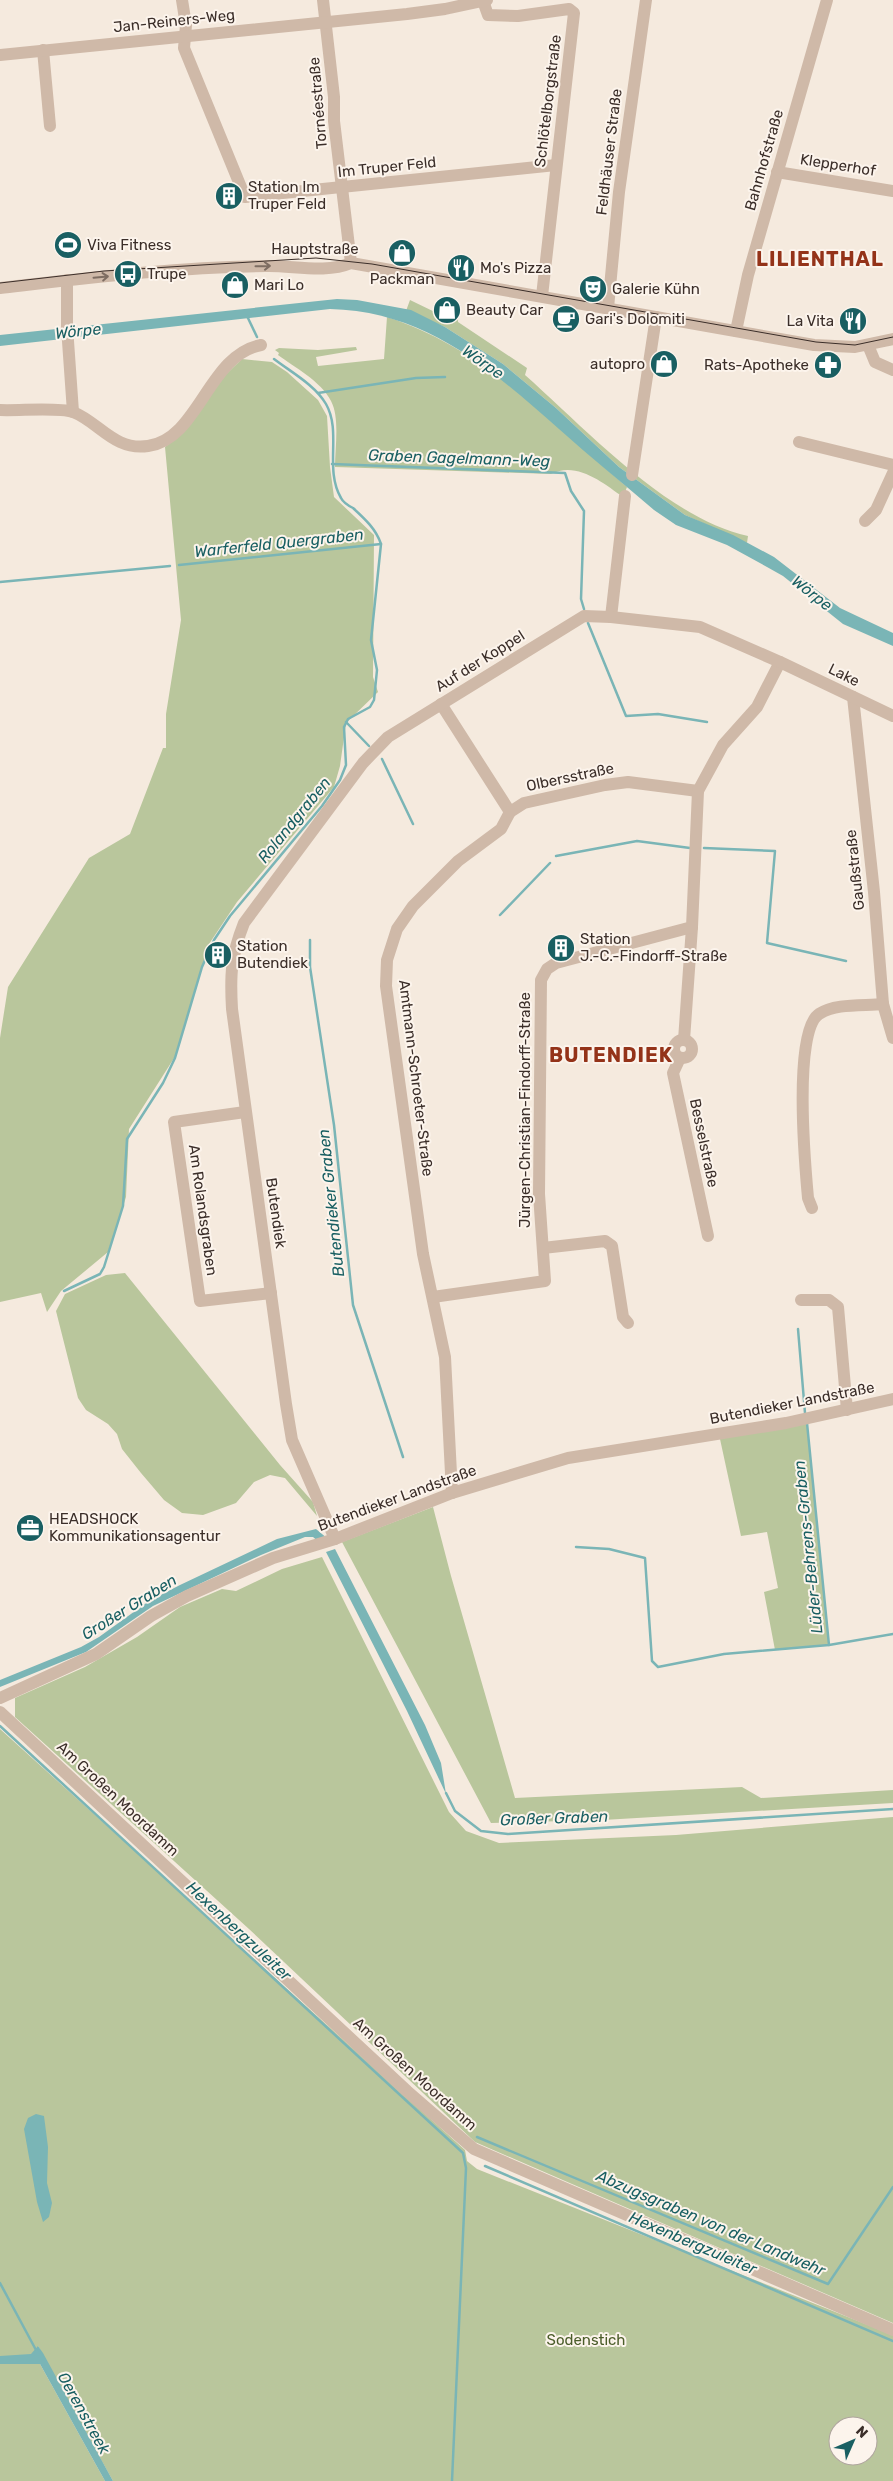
<svg xmlns="http://www.w3.org/2000/svg" width="893" height="2481" font-family="Rubik,sans-serif">
<rect width="100%" height="100%" fill="#f5eade"/>
<g fill="#b9c69c" fill-rule="evenodd">
<path d="M410 300 441 315 458 318V322L527 368 525 375C585 428 668 519 748 536L747 543 685 515 619 467 556 408 503 364 445 327 406 311Z"/>
<path d="M387 317C482 347 553 424 627 487L623 497C603 483 577 461 551 474L335 467C335 447 340 418 331 401 321 381 294 367 278 355L279 353 275 350 279 348 318 350 356 347 357 350 316 357 318 366 384 359Z"/>
<polygon points="242,359 272,362 287,372 318,400 327,416 330,467 334,497 374,535 373,677 378,692 346,723 340,766 334,787 237,902 209,944 176,1055 129,1129 126,1197 108,1252 61,1291 47,1312 41,1293 0,1302 0,1038 8,987 89,858 130,834 163,748 166,748 166,714 181,620 165,447 181,434 219,381"/>
<polygon points="125,1273 280,1465 313,1502 317,1516 285,1478 270,1475 254,1482 236,1503 203,1515 182,1513 164,1500 141,1473 122,1449 117,1434 108,1424 86,1410 78,1398 56,1311 65,1294 106,1275"/>
<polygon points="807,1423 829,1645 775,1650 764,1592 778,1588 767,1532 741,1536 720,1439"/>
<polygon points="433,1507 451,1576 515,1798 742,1787 761,1798 893,1790 893,1803 603,1820 491,1823 342,1542"/>
<polygon points="322,1557 449,1812 466,1831 499,1843 676,1835 893,1817 893,2323 475,2142 249,1929 15,1717 15,1698 85,1667 137,1637 180,1607 222,1589 236,1591 282,1569"/>
<path d="M0 1729 465 2150 467 2161 477 2169 893 2335V2481H113L38 2346 40 2364 105 2481H0ZM838 2426H868V2456H838Z"/>
</g>
<g fill="#7ab5b6">
<path d="M337 299 357 300 411 310 445 327 503 364 556 408 619 467 685 515 733 535 774 557 840 608 893 633V646L843 624 783 576 767 567 727 545 676 525 654 510C623 483 590 457 559 429 491 369 425 311 330 309L0 346V335Z"/>
<polygon points="316,1529 328,1539 319,1542 313,1537 305,1537 261,1555 153,1606 86,1652 0,1687 0,1680 81,1647 99,1637 149,1601 180,1585 277,1539"/>
<polygon points="335,1549 425,1725 441,1763 446,1794 407,1711 326,1552"/>
<polygon points="36,2114 44,2116 48,2147 47,2183 52,2203 49,2217 43,2222 37,2202 24,2129 28,2118"/>
<polygon points="38,2346 43,2353 113,2481 105,2481 40,2364 0,2364 0,2356 31,2354"/>
</g>
<g fill="none" stroke-linecap="round" stroke-linejoin="round">
<g stroke="#7ab5b6" stroke-width="2.5">
<polyline points="247,316 257,337"/>
<polyline points="318,393 416,378 445,377"/>
<polyline points="332,464 565,473 571,491 584,511 581,599 584,609"/>
<polyline points="179,565 381,544"/>
<polyline points="0,582 170,566"/>
<polyline points="588,623 626,716 658,714 707,722"/>
<polyline points="346,722 369,746"/>
<polyline points="382,759 413,824"/>
<polyline points="704,848 775,851 767,943 846,961"/>
<polyline points="556,856 637,841 690,848"/>
<polyline points="500,915 550,863"/>
<polyline points="310,940 310,967 334,1125 353,1305 403,1457"/>
<path d="M64 1291 100 1274 104 1267 123 1206 127 1139 163 1083 175 1058 202 967 214 940 230 916 322 806 340 780 346 765 344 727 348 719 370 707 374 700 377 670 371 640 381 544C376 529 365 519 353 508 349 506 343 502 341 498 324 469 342 432 326 404 315 385 291 372 274 359"/>
<polyline points="798,1329 805,1413"/>
<polyline points="576,1547 609,1549 645,1558 652,1661 658,1667 724,1654 829,1645 807,1423"/>
<polyline points="829,1645 893,1634"/>
<polyline points="0,1726 463,2153 466,2168 452,2481"/>
<polyline points="446,1793 455,1811 481,1831 508,1834 893,1809"/>
<polyline points="477,2137 828,2284 893,2187"/>
<polyline points="485,2166 893,2341"/>
<polyline points="0,2283 36,2350"/>
</g>
<g stroke="#cfb9a8" stroke-width="12">
<polyline points="182,0 186,25 184,48 245,197 556,165"/>
<polyline points="323,0 334,97 334,121 351,263"/>
<polyline points="483,1 488,15 518,16 569,9 574,13 542,296"/>
<polyline points="43,50 50,126"/>
<polyline points="0,55 407,14 445,9 487,0"/>
<polyline points="777,172 893,191"/>
<polyline points="67,280 67,327 73,412"/>
<path d="M0 288C88 278 177 267 265 266 292 265 325 274 351 263L814 345 855 347 893 339"/>
<polyline points="608,308 619,192 646,0"/>
<polyline points="736,331 748,275 827,0"/>
<polyline points="868,345 875,362 893,370"/>
<path d="M0 410C18 411 58 407 73 412 99 422 114 451 148 446 199 439 208 355 261 345"/>
<polyline points="799,442 893,465"/>
<polyline points="632,475 656,317"/>
<polyline points="865,521 876,510 893,473"/>
<polyline points="611,617 625,496"/>
<polyline points="853,697 874,892 883,1004 893,1038"/>
<polyline points="441,704 510,812 501,829 458,861 413,906 397,929 387,960 386,986 423,1254 445,1357 452,1493"/>
<polyline points="510,812 524,803 605,785 628,782 698,791"/>
<circle cx="683" cy="1049" r="9"/>
<polyline points="684,1040 692,927"/>
<polyline points="680,1058 673,1073 708,1236"/>
<polyline points="245,1112 174,1122 200,1301 271,1293"/>
<path d="M812 1208 808 1198C805 1165 793 1031 819 1014 835 1003 864 1006 883 1004"/>
<polyline points="543,1248 605,1241 612,1246 623,1317 628,1323"/>
<polyline points="433,1297 545,1281 539,1194 541,980 547,969 556,963 692,927 698,791 723,745 757,707 780,662"/>
<polyline points="801,1300 829,1300 838,1307 847,1410"/>
<path d="M335 1539 292 1440 286 1404 232 1009C230 974 231 956 244 923L363 763 388 737 584 616 611 617 700 627 780 662 893 716"/>
<polyline points="0,1698 96,1654 151,1616 187,1596 273,1558 335,1539 452,1493 568,1458 786,1423 893,1399"/>
<polyline points="0,1712 407,2091 474,2149 893,2330"/>
</g>
<polyline stroke="#3b2e29" stroke-width="1" points="0,283 104,271 316,258 372,264 816,342 855,345 893,337"/>
</g>
<defs><path id="oneway-shaft" d="M-6 0H5M1.5-3L5.5 0L1.5 3" fill="none" stroke-width="1.6" stroke-linecap="round" stroke-linejoin="round" transform="scale(1.25)"/></defs>
<g stroke="#7e6d62">
<use href="#oneway-shaft" transform="translate(263 266) rotate(-1)"/>
<use href="#oneway-shaft" transform="translate(101 277) rotate(-5)"/>
</g>
<defs>
<symbol id="building-disc" viewBox="-11 -11 22 22"><circle r="9.5" fill="#195f62" stroke="#fcf4ec"/><path d="M-4-6H4V6H1V3H-1V6H-4ZM-2.5-4.3h1.7v1.8h-1.7ZM.8-4.3h1.7v1.8H.8ZM-2.5-1h1.7V.8h-1.7ZM.8-1h1.7V.8H.8Z" fill="#fff"/></symbol>
<symbol id="stadium-disc" viewBox="-11 -11 22 22"><circle r="9.5" fill="#195f62" stroke="#fcf4ec"/><path d="M0-5a6.5 5 0 1 0 0 10a6.5 5 0 1 0 0-10ZM-3.5-1.8h7v3.6h-7Z" fill="#fff"/></symbol>
<symbol id="shop-disc" viewBox="-11 -11 22 22"><circle r="9.5" fill="#195f62" stroke="#fcf4ec"/><path d="M-5-2.5h2.3a2.7 3.5 0 0 1 5.4 0H5L5.5 6h-11ZM-1.5-2.5h3a1.5 2.3 0 0 0-3 0Z" fill="#fff"/></symbol>
<symbol id="restaurant-disc" viewBox="-11 -11 22 22"><circle r="9.5" fill="#195f62" stroke="#fcf4ec"/><path d="M-5-6h1v4h1v-4h1v4h1v-4h1v5L-1.5 .5V6h-2V.5L-5-1ZM5-6V6H3V1.5H1.5Q1.5-4 5-6Z" fill="#fff"/></symbol>
<symbol id="bus-disc" viewBox="-11 -11 22 22"><circle r="9.5" fill="#195f62" stroke="#fcf4ec"/><path d="M-5-6H5V4H4V6H2V4H-2V6H-4V4H-5ZM-3.5-4V0h7V-4ZM-3.5 1.2v1.5H-2V1.2ZM2 1.2v1.5H3.5V1.2Z" fill="#fff"/></symbol>
<symbol id="theatre-disc" viewBox="-11 -11 22 22"><circle r="9.5" fill="#195f62" stroke="#fcf4ec"/><path d="M-5-5.5Q0-4 5-5.5V0Q5 5 0 6Q-5 5-5 0ZM-3.3-2.5H-1v1.5H-3.3ZM1-2.5H3.3v1.5H1ZM-2.8 1Q0 5.5 2.8 1Z" fill="#fff"/></symbol>
<symbol id="cafe-disc" viewBox="-11 -11 22 22"><circle r="9.5" fill="#195f62" stroke="#fcf4ec"/><path d="M-5.5-4.5H6V0H3Q3 3.5 0 3.5H-2.5Q-5.5 3.5-5.5 0ZM3-3.2v2h1.7v-2ZM-6 4.5H4V6H-6Z" fill="#fff"/></symbol>
<symbol id="pharmacy-disc" viewBox="-11 -11 22 22"><circle r="9.5" fill="#195f62" stroke="#fcf4ec"/><path d="M-2-6h4v4h4v4h-4v4h-4v-4h-4v-4h4Z" fill="#fff"/></symbol>
<symbol id="office-disc" viewBox="-11 -11 22 22"><circle r="9.5" fill="#195f62" stroke="#fcf4ec"/><path d="M-6-3h4V-5.5h4V-3h4V5H-6ZM-1-4.5V-3h2v-1.5ZM-6 0V1H6V0Z" fill="#fff"/></symbol>
</defs>
<g fill-rule="evenodd">
<use href="#building-disc" x="213" y="180" width="32" height="32"/>
<use href="#stadium-disc" x="52" y="229" width="32" height="32"/>
<use href="#shop-disc" x="386" y="237" width="32" height="32"/>
<use href="#restaurant-disc" x="445" y="252" width="32" height="32"/>
<use href="#bus-disc" x="112" y="258" width="32" height="32"/>
<use href="#shop-disc" x="219" y="269" width="32" height="32"/>
<use href="#theatre-disc" x="577" y="273" width="32" height="32"/>
<use href="#shop-disc" x="431" y="294" width="32" height="32"/>
<use href="#cafe-disc" x="550" y="303" width="32" height="32"/>
<use href="#restaurant-disc" x="837" y="305" width="32" height="32"/>
<use href="#shop-disc" x="648" y="348" width="32" height="32"/>
<use href="#pharmacy-disc" x="812" y="349" width="32" height="32"/>
<use href="#building-disc" x="545" y="932" width="32" height="32"/>
<use href="#building-disc" x="202" y="939" width="32" height="32"/>
<use href="#office-disc" x="14" y="1512" width="32" height="32"/>
</g>
<g text-anchor="middle" dominant-baseline="central" stroke-width="4" stroke-linejoin="round" paint-order="stroke">
<g font-size="15" fill="#3b2e29" stroke="#fcf4ec">
<text transform="translate(174 21) rotate(-6)">Jan-Reiners-Weg</text>
<text transform="translate(548 101) rotate(-83)">Schlötelborgstraße</text>
<text transform="translate(318 103) rotate(-95)">Tornéestraße</text>
<text transform="translate(609 152) rotate(-83)">Feldhäuser Straße</text>
<text transform="translate(764 160) rotate(-74)">Bahnhofstraße</text>
<text transform="translate(838 165) rotate(9)">Klepperhof</text>
<text transform="translate(387 167) rotate(-6)">Im Truper Feld</text>
<text x="315" y="249">Hauptstraße</text>
<text transform="translate(480 661) rotate(-32)">Auf der Koppel</text>
<text transform="translate(844 675) rotate(26)">Lake</text>
<text transform="translate(570 777) rotate(-12)">Olbersstraße</text>
<text transform="translate(855 870) rotate(-96)">Gaußstraße</text>
<text transform="translate(416 1078) rotate(83)">Amtmann-Schroeter-Straße</text>
<text transform="translate(525 1110) rotate(-90)">Jürgen-Christian-Findorff-Straße</text>
<text transform="translate(704 1143) rotate(78)">Besselstraße</text>
<text transform="translate(203 1210) rotate(82)">Am Rolandsgraben</text>
<text transform="translate(276 1213) rotate(82)">Butendiek</text>
<text transform="translate(792 1403) rotate(-11)">Butendieker Landstraße</text>
<text transform="translate(397 1498) rotate(-20)">Butendieker Landstraße</text>
<text transform="translate(118 1799) rotate(43)">Am Großen Moordamm</text>
<text transform="translate(415 2074) rotate(42)">Am Großen Moordamm</text>
</g>
<g font-size="15" fill="#3b2e29" stroke="#fcf4ec" text-anchor="start">
<text x="248" y="187">Station Im<tspan x="248" dy="17">Truper Feld</tspan></text>
<text x="87" y="245">Viva Fitness</text>
<text x="480" y="268">Mo's Pizza</text>
<text x="147" y="274">Trupe</text>
<text x="402" y="279" text-anchor="middle">Packman</text>
<text x="254" y="285">Mari Lo</text>
<text x="612" y="289">Galerie Kühn</text>
<text x="466" y="310">Beauty Car</text>
<text x="585" y="319">Gari's Dolomiti</text>
<text x="834" y="321" text-anchor="end">La Vita</text>
<text x="645" y="364" text-anchor="end">autopro</text>
<text x="809" y="365" text-anchor="end">Rats-Apotheke</text>
<text x="580" y="939">Station<tspan x="580" dy="17">J.-C.-Findorff-Straße</tspan></text>
<text x="237" y="946">Station<tspan x="237" dy="17">Butendiek</tspan></text>
<text x="49" y="1519">HEADSHOCK<tspan x="49" dy="17">Kommunikationsagentur</tspan></text>
</g>
<g font-size="15" fill="#4b5d2a" stroke="#fcf4ec">
<text x="586" y="2340">Sodenstich</text>
</g>
<g font-size="16" font-style="italic" fill="#195f62" stroke="#fcf4ec">
<text transform="translate(78 331) rotate(-6)">Wörpe</text>
<text transform="translate(483 362) rotate(35)">Wörpe</text>
<text transform="translate(459 458) rotate(2)">Graben Gagelmann-Weg</text>
<text transform="translate(279 543) rotate(-6)">Warferfeld Quergraben</text>
<text transform="translate(812 593) rotate(38)">Wörpe</text>
<text transform="translate(294 820) rotate(-51)">Rolandgraben</text>
<text transform="translate(331 1203) rotate(-96)">Butendieker Graben</text>
<text transform="translate(808 1547) rotate(-96)">Lüder-Behrens-Graben</text>
<text transform="translate(129 1607) rotate(-32)">Großer Graben</text>
<text transform="translate(554 1818) rotate(-2)">Großer Graben</text>
<text transform="translate(239 1931) rotate(43)">Hexenbergzuleiter</text>
<text transform="translate(711 2223) rotate(23)">Abzugsgraben von der Landwehr</text>
<text transform="translate(693 2243) rotate(23)">Hexenbergzuleiter</text>
<text transform="translate(84 2413) rotate(61)">Oerenstreek</text>
</g>
<g font-size="20" font-weight="bold" letter-spacing="1" fill="#943319" stroke="#fcf4ec">
<text x="820" y="259">LILIENTHAL</text>
<text x="611" y="1055">BUTENDIEK</text>
</g>
</g>
<g transform="translate(853 2441) rotate(45)"><circle r="24" fill="#fcf4ec" stroke="#afa59e"/>
<path d="M0-4L9 19L0 12L-9 19Z" fill="#195f62"/>
<text y="-8" font-size="14" font-weight="bold" text-anchor="middle" fill="#3b2e29">N</text>
</g>
</svg>
